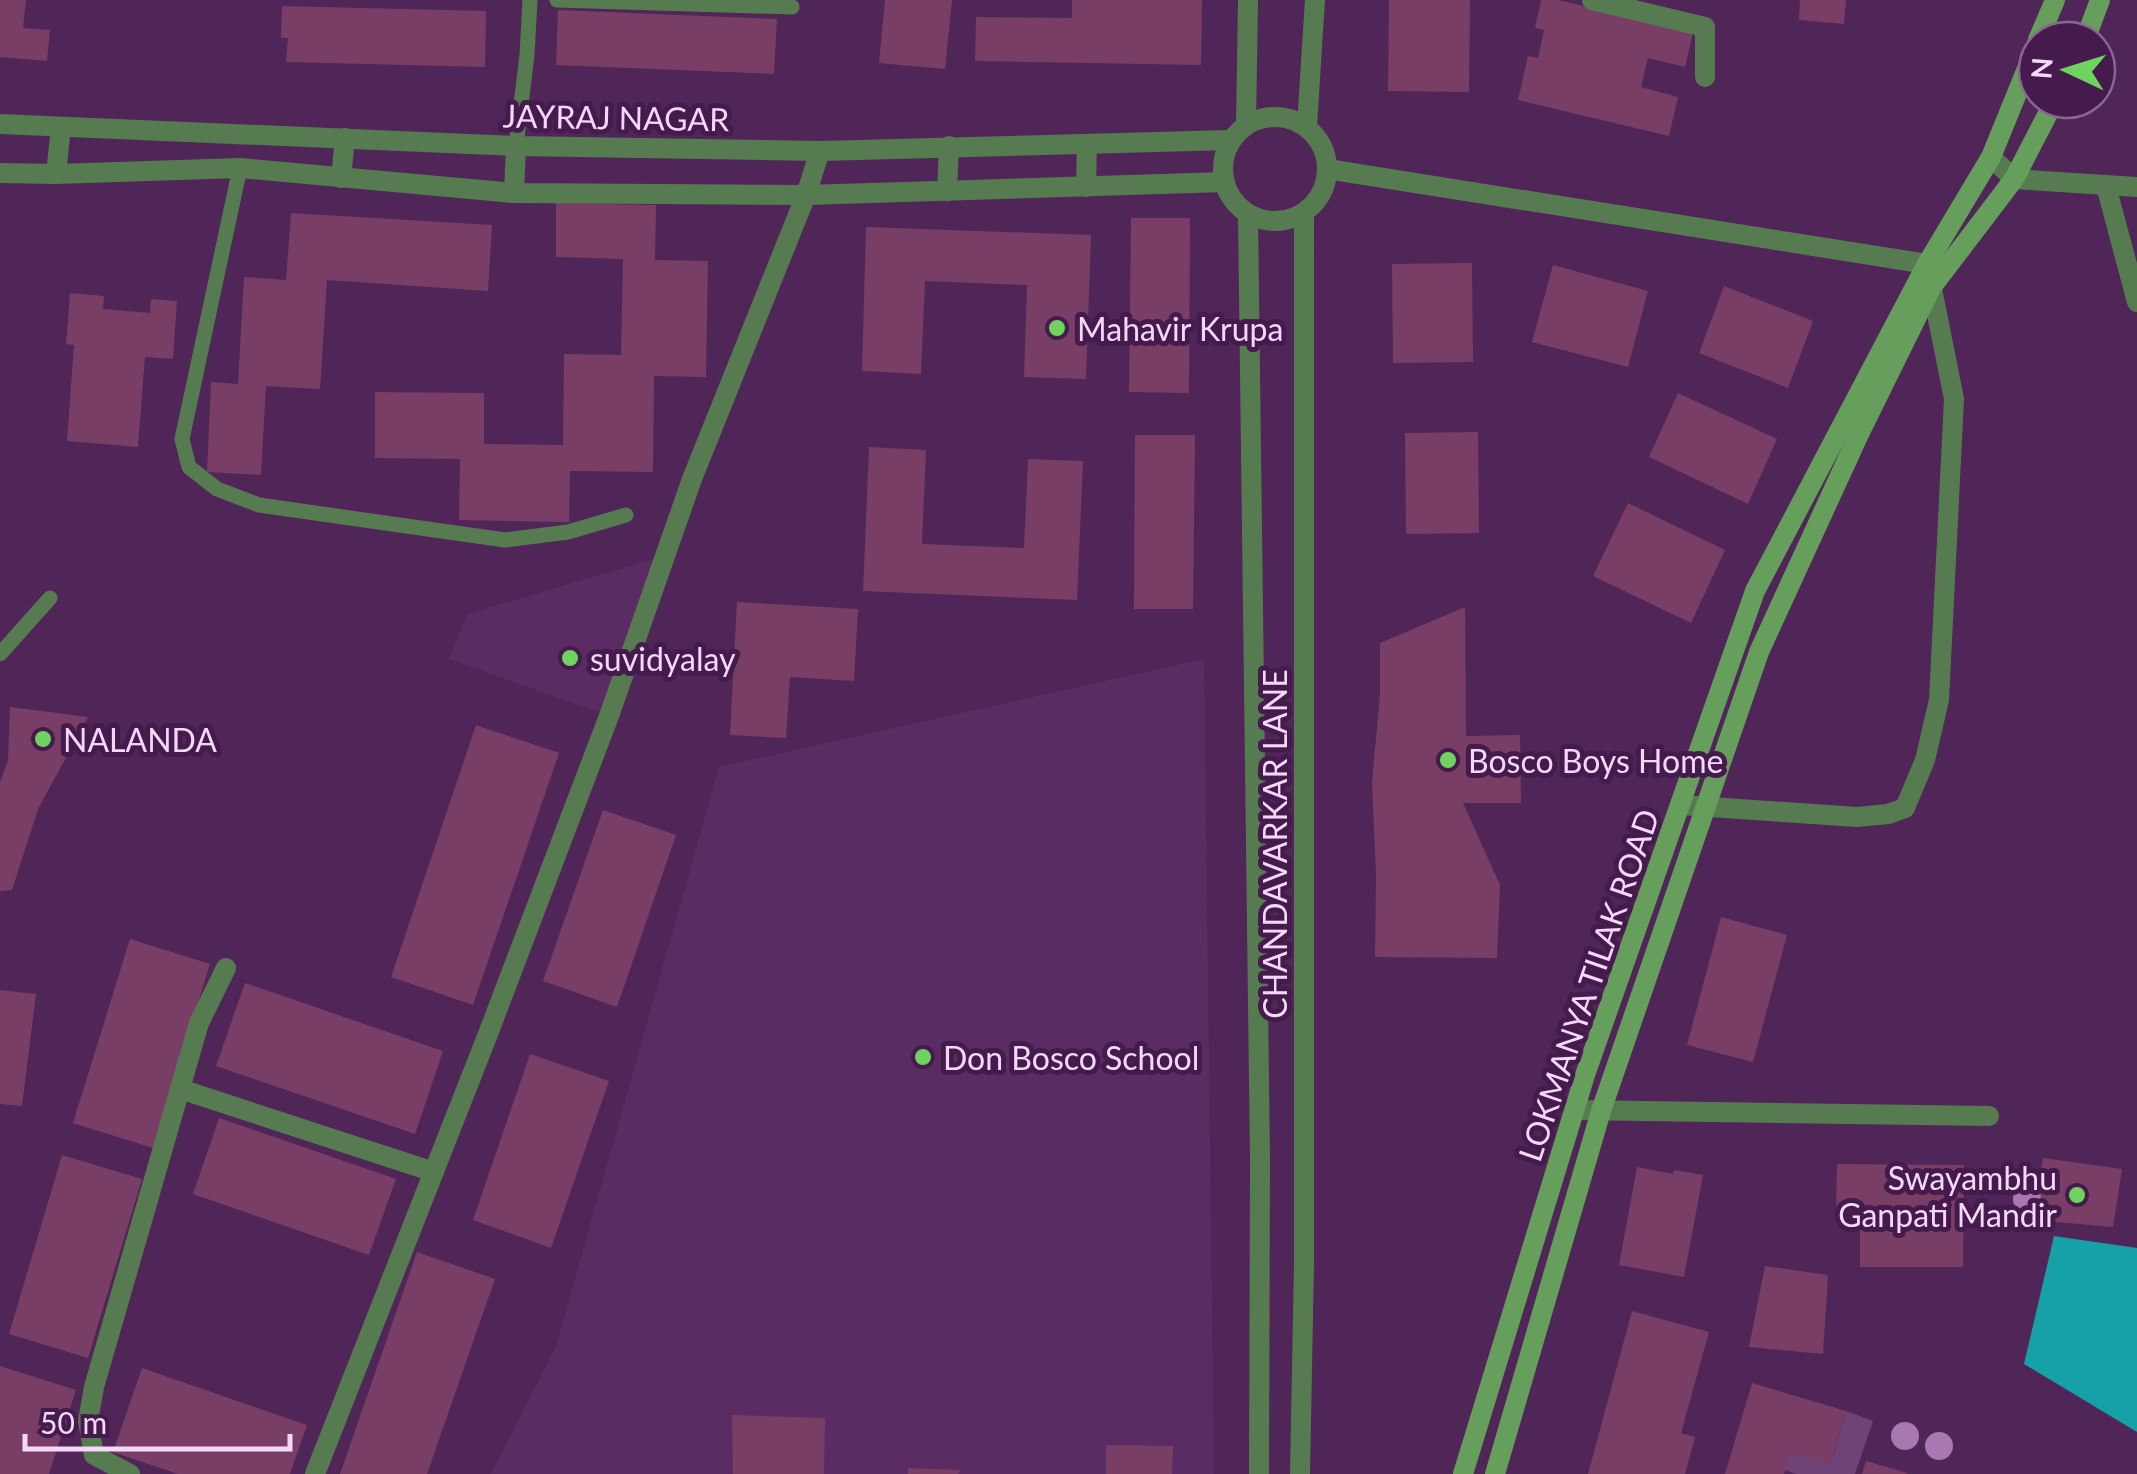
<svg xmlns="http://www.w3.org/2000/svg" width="2137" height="1474" font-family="Lato,sans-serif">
<rect width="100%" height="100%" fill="#4f2657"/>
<g fill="#5b2c64">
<polygon points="667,555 609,716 449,659 467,614"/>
<polygon points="1204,659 1214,1474 491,1474 556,1346 719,767"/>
</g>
<polygon fill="#6f4278" points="1846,1411 1873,1421 1855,1474 1797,1474 1776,1467 1784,1443 1833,1456"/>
<polygon fill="#16a0a8" points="2054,1236 2137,1248 2137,1432 2024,1364"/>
<g fill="#793e66">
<polygon points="0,0 26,0 23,28 50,30 47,61 0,57"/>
<polygon points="885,0 952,0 945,69 879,63"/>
<polygon points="1072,0 1202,0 1201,65 975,61 976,17 1072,18"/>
<polygon points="1389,0 1470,0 1469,92 1388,91"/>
<polygon points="1541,0 1558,0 1693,32 1685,67 1648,58 1641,87 1678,97 1669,136 1518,100 1528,56 1538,58 1544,30 1535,28"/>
<polygon points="1800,0 1846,0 1844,24 1799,20"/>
<polygon points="282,6 486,11 485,67 286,62 288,38 281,38"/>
<polygon points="558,10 777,19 774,74 556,65"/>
<polygon points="556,203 656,205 655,260 708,261 706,377 654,376 653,472 570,471 569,522 459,520 460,459 375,458 375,392 484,393 484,444 563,445 564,354 621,355 623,259 556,257"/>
<polygon points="291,213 492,225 488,291 327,280 320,389 266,386 261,475 207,472 211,382 238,384 244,277 286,280"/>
<polygon points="1131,218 1190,218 1189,393 1129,392"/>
<polygon points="866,227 1091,235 1086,379 1024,377 1027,285 925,281 921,374 862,371"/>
<polygon points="1472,263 1473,362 1393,363 1392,264"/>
<polygon points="1553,265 1648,291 1628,367 1532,342"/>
<polygon points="1724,286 1813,321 1788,388 1699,353"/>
<polygon points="70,293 104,296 103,309 150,313 151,299 177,301 173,359 145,357 138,447 67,441 74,345 66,344"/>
<polygon points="1678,393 1777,439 1748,504 1649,457"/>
<polygon points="1478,432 1479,533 1406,534 1405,433"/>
<polygon points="1135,435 1195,435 1193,609 1134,609"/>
<polygon points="869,447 926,450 922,544 1024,548 1028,459 1083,461 1077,600 863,591"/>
<polygon points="1628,503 1725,550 1691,623 1593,576"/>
<polygon points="737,602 858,609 854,681 790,677 786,738 730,735"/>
<polygon points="1465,607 1466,736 1520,735 1521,803 1463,803 1500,885 1497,958 1375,957 1376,873 1372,783 1380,694 1380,643"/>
<polygon points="10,707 88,717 38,809 12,890 0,891 0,782 8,760"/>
<polygon points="476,725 559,753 473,1005 391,977"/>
<polygon points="603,810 676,835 617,1007 543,981"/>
<polygon points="1721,917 1787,935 1753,1062 1687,1045"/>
<polygon points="130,939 210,964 153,1148 73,1123"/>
<polygon points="245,983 443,1051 415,1134 216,1066"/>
<polygon points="0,990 36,994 22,1106 0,1104"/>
<polygon points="530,1054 609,1081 551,1248 473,1220"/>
<polygon points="219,1118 396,1179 369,1255 193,1194"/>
<polygon points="62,1155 142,1179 88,1358 9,1334"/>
<polygon points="2043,1158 2122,1169 2113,1227 2032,1220"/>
<polygon points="1837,1164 1964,1165 1963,1267 1860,1267 1860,1212 1836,1212"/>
<polygon points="1637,1167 1673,1174 1674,1170 1703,1175 1684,1277 1619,1265"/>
<polygon points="417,1252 495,1279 427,1474 340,1474"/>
<polygon points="1765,1266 1828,1275 1823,1354 1749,1347"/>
<polygon points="1632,1311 1709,1332 1681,1433 1695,1437 1685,1474 1588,1474"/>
<polygon points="0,1366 76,1390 49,1474 0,1474"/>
<polygon points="142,1368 307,1425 290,1474 178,1474 113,1452"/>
<polygon points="1752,1383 1846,1411 1830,1465 1790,1453 1784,1474 1725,1474"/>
<polygon points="732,1415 825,1418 824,1474 733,1474"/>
<polygon points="1106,1445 1173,1446 1172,1474 1106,1474"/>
<polygon points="1866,1461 1907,1473 1907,1474 1862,1474"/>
<polygon points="908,1468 961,1470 958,1474 908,1474"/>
</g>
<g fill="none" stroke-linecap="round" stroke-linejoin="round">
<g stroke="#577b51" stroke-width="15">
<polyline points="557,0 792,7"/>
<polyline points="516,146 527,55 530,0"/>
<polyline points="240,168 182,439 189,467 217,489 259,505 505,540 568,532 626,515"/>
<polyline points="0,654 50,598"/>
</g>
<g stroke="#577b51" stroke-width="20">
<polyline points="1592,0 1705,27 1705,77"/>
<polyline points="1327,169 1927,264 1954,399 1939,700 1925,760 1905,808 1888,814 1857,817 1681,805"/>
<polyline points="2106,186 2137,302"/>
<polyline points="514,193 516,146"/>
<polyline points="180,1089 434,1172"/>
<polyline points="1575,1110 1989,1116"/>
<polyline points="130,1474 94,1455 88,1421 94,1387 199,1023 226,968"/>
<polyline points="315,1474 488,1034 609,716 692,479 806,195 820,151"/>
</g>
<g stroke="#577b51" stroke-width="20">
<circle cx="1275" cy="169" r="52"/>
<polyline points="0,124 516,146 820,151 1231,140"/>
<polyline points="1246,125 1248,0"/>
<polyline points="1307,126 1315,0"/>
<polyline points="1991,157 2014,179 2137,187"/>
<polyline points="0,173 56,174 240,168 514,193 806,195 1225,182"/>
<polyline points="56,174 61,127"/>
<polyline points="341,178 345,138"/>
<polyline points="1086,187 1087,144"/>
<polyline points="947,191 949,146"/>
<polyline points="1248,214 1260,1160 1259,1474"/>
<polyline points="1300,1474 1304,1263 1304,213"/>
</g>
<g stroke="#669f5c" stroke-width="20">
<polyline points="2038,40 2055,0"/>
<polyline points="2085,40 2100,0"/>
<polyline points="1463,1474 1585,1075 1755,591 1927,264 1991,157 2037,44"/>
<polyline points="1495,1474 1601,1111 1759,652 1859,434 1931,288 2014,179 2055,100"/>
</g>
</g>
<g fill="#a977b2">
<circle cx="2027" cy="1199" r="14"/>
<circle cx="1905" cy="1436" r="14"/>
<circle cx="1939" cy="1446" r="14"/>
</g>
<g fill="#6fd360" stroke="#441b4c" stroke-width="4">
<circle cx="1057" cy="328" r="10"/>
<circle cx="570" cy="658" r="10"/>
<circle cx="43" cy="739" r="10"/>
<circle cx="1448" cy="760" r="10"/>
<circle cx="923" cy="1057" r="10"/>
<circle cx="2077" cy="1195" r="10"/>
</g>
<g text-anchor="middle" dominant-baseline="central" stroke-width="10" stroke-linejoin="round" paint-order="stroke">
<g font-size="32" fill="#f3d9f7" stroke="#441b4c">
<text transform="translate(616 117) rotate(1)">JAYRAJ NAGAR</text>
<text transform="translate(1274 844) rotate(-90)">CHANDAVARKAR LANE</text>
<text transform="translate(1588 985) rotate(-71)">LOKMANYA TILAK ROAD</text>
</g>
<g font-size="32" fill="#f3d9f7" stroke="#441b4c" text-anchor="start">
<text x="1077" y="328">Mahavir Krupa</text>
<text x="590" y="658">suvidyalay</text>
<text x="63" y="739">NALANDA</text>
<text x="1468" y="760">Bosco Boys Home</text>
<text x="943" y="1057">Don Bosco School</text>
<text x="2057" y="1177" text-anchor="end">Swayambhu<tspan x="2057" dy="37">Ganpati Mandir</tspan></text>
</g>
</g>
<g transform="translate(2067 70) rotate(274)"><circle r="48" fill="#441b4c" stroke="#8a6790" stroke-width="2.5"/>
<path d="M0-8L18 38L0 25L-18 38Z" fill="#6fd360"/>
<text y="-15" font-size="28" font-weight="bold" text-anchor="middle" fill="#f3d9f7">N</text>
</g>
<path d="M25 1434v15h265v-15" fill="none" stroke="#f3d9f7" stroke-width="5"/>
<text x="40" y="1434" font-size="30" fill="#f3d9f7" stroke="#441b4c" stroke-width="8" paint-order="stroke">50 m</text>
</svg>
